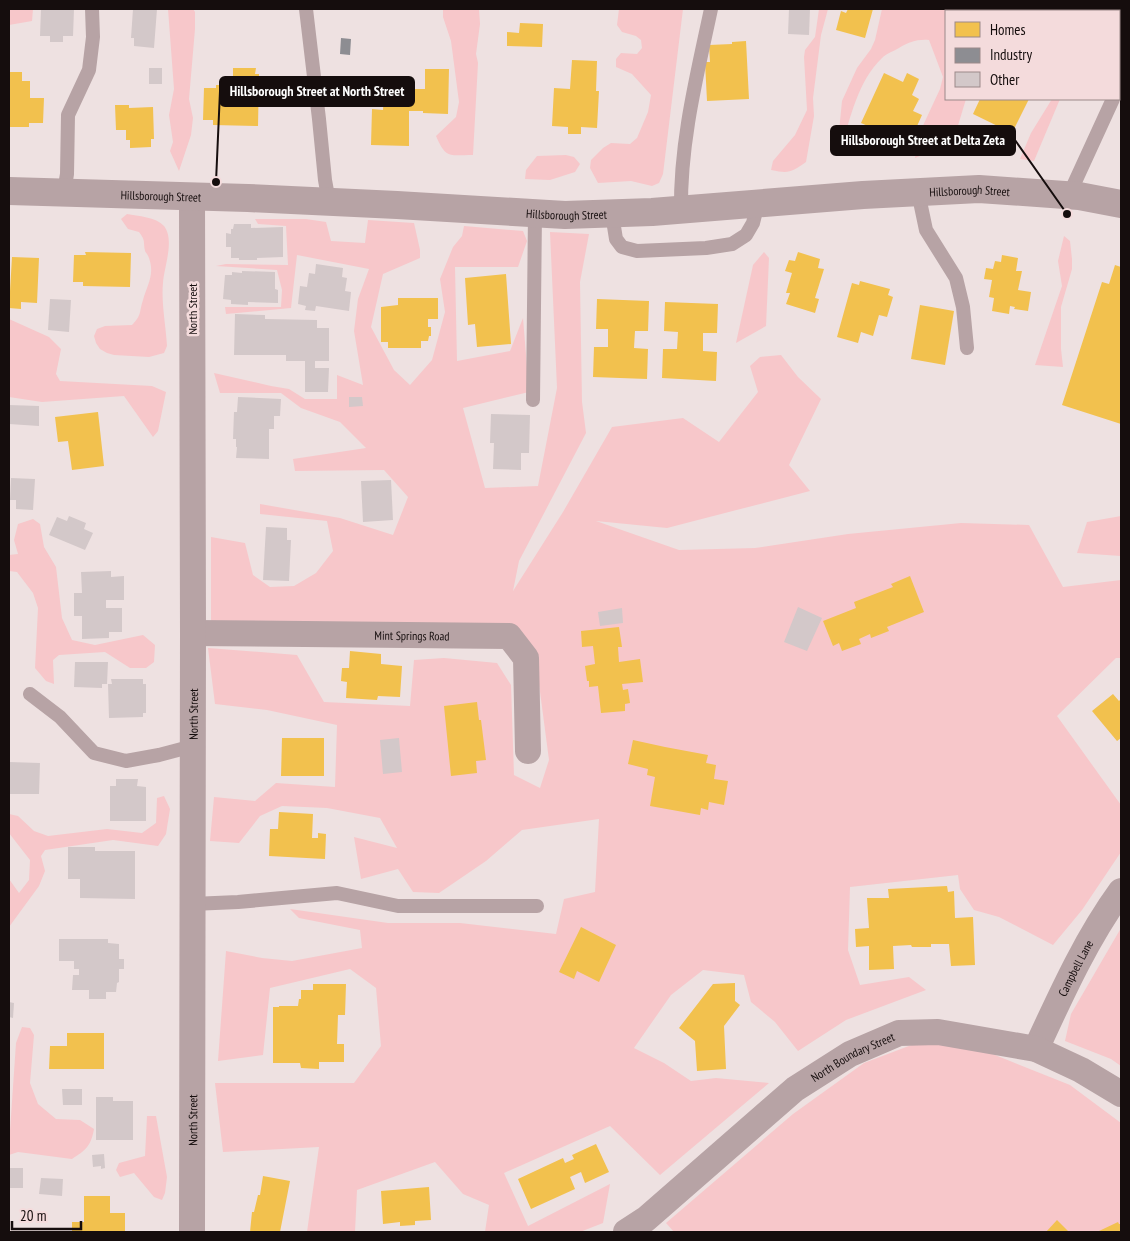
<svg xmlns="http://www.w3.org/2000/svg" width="1130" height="1241" font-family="'PT Sans Narrow',sans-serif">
<rect width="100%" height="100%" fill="#eee1e1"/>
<g fill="#f7c7ca">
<polygon points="9,9 33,9 32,21 9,25"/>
<polygon points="168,9 193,9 195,12 195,29 189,99 193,118 191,135 179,171 170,151 173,142 169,115 174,89"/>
<path d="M443 9H479L480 24 476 54 478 63 473 155C449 155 446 159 436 136L456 117 459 102 451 41 443 17Z"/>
<polygon points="619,9 683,9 663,174 659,183 652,186 631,181 598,183 590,168 591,160 603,148 611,143 630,144 637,138 648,112 651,95 632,74 616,67 616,59 621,53 637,54 642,48 641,40 636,36 622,32 617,25"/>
<path d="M819 9H828L821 35 813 98 814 116 806 162C791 172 790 174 771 170L773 161 795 135 807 110 804 57 805 50 815 37Z"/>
<path d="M882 9H1003V11H946V99H966L953 142 915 158 920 132 940 89 943 77 929 40C917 39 909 42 899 48 894 51 887 53 882 58 858 81 850 118 841 150L838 142 842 101 857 68 871 49 875 40Z"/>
<polygon points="1052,99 1060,99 1034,161 1020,159 1031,133"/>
<polygon points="566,155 574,157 580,164 575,172 550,180 525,179 526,170 537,156"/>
<path d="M127 214C138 216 156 217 164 226 175 240 164 267 163 283 161 302 166 327 167 346L164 353 149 357 114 355 107 353 100 349 96 343 94 336 97 329 105 326 132 325C142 315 139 312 143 300 147 285 155 275 149 258 148 255 146 253 145 251 143 242 146 241 139 232L128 229 121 219Z"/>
<polygon points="255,219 306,219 326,222 331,241 365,243 368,220 414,223 420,250 420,258 383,274 371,327 394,370 410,385 432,360 445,312 440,279 453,247 462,236 464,226 523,231 527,241 518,267 455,267 457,361 510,351 523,318 529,392 463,408 485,488 538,486 557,388 550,232 589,234 580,282 582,402 586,433 519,561 513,591 563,512 612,427 683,418 719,442 758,392 750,366 760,357 781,355 798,377 821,399 789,465 810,491 667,528 596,521 679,550 755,548 848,534 961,523 1029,525 1063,587 1121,580 1121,658 1116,658 1057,716 1121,805 1121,852 1082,910 1053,945 999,917 974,910 960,889 958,875 850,887 848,950 860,985 909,977 926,990 846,1020 798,1051 775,1022 751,1002 744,975 703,970 671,995 634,1048 664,1063 691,1081 716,1078 769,1083 660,1175 610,1126 504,1173 528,1226 610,1184 603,1223 580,1232 485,1232 489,1205 463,1194 435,1162 357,1190 355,1232 307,1232 319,1147 223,1152 215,1083 354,1083 381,1046 376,988 350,969 270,988 263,1055 218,1061 226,951 262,958 292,961 362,948 360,930 299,918 290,909 388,923 460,923 556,934 564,899 595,892 599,819 522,830 486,861 439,893 413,892 398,869 361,879 354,837 397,848 380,818 327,808 282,806 260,816 239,843 210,841 214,797 255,801 276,783 335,787 337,725 267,710 215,704 208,648 297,655 324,702 410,706 414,660 444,658 497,663 511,685 514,775 540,788 549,760 535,654 525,640 211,623 211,537 245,543 253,575 270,587 294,586 316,573 333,551 327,521 260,514 260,504 340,518 393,535 408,497 384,470 295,471 293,459 366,448 340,422 301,408 281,393 220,393 214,373 271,386 289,389 305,399 337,399 337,375 363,385 354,331 358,299 369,269 297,255 291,308 226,314 225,307 281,307 282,290 277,270 216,266 226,264 288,265 286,226 258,224"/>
<polygon points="1064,236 1070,241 1072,259 1072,269 1061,307 1061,349 1063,367 1035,365 1062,286 1058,261"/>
<polygon points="764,252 769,258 766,326 736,343 753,265"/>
<polygon points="9,319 49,337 61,349 56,374 60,381 152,386 166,392 158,431 153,437 124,396 42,402 9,397"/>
<polygon points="1121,516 1121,556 1077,553 1087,522"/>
<polygon points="33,519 40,524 44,547 56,567 62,618 72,640 95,645 143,635 155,645 154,662 146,668 130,668 105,652 59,655 53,660 54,684 46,681 35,668 38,608 33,593 17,572 9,571 9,555 18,554 14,540 18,524"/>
<polygon points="164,796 170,809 166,834 158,846 113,840 45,850 41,856 45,871 39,886 9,927 9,879 19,893 29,880 30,860 9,833 9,814 18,816 34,831 48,836 107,829 142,833 156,823 157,798"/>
<polygon points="1121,928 1121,1066 1111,1059 1065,1041 1071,1014"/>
<path d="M22 1027 30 1028 34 1035 30 1083 38 1104 56 1119 80 1120 94 1129C91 1146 86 1150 72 1159L18 1152 9 1155V1132L10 1131 16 1043Z"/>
<polygon points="922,1041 990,1053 1070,1085 1121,1123 1121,1232 674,1232 666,1223 793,1114 864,1063"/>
<polygon points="147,1116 156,1116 167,1177 165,1193 162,1200 154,1197 134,1173 120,1177 116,1170 119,1163 145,1156"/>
</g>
<g fill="#f2c14e">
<polygon points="848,9 873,9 865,38 836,30 841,11 846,13"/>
<polygon points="520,23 543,24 542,47 507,46 507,32 519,33"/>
<polygon points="746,41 749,99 707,101 705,62 710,62 709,45 732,44 732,42"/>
<polygon points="572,60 597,61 596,91 599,91 597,128 581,127 581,134 568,134 568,127 552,126 554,88 570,89"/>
<polygon points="233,68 256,68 255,74 259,74 258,126 213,125 213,120 203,120 204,88 216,88 216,85 233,85"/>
<polygon points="425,69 449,69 448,114 423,113 423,111 409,111 409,146 371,145 372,109 383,110 384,93 391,93 391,81 410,81 410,89 425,89"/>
<polygon points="9,72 22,72 22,81 30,81 30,98 44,98 43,123 29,123 29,127 9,127"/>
<polygon points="884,73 903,82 907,73 919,79 912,95 919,99 913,111 922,115 909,144 861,123"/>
<polygon points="980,99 1029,99 1012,133 973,114"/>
<polygon points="115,105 129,105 129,108 153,107 154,139 151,139 151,147 130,148 130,140 126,140 126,130 116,130"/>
<polygon points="85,252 131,253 130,287 83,286 83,282 73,282 74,255 86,255"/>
<polygon points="798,252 820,259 818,268 824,269 815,298 819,299 815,313 786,304 790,293 786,293 792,273 785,271 789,260 795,261"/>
<polygon points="1002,255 1018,258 1016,271 1022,271 1018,290 1031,292 1028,311 1014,309 1015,307 1010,306 1009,314 992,311 994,298 989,297 992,280 984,279 986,268 993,269 995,261 1001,262"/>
<polygon points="12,257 39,258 37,303 21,302 21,309 9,308"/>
<polygon points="1115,265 1121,267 1121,424 1062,405 1102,282 1109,284"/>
<polygon points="506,274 511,344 477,347 475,324 468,325 465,278"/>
<polygon points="860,281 890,289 888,295 893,297 887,317 879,315 873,336 861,332 858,343 837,337 852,283 859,285"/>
<polygon points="398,298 438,298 438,319 428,319 428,327 431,327 431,336 429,336 428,341 421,341 421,348 388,348 388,342 381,342 381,307 398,305"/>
<polygon points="597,299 649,301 648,331 635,331 634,348 648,349 647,379 593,377 594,347 608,347 608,329 596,329"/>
<polygon points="665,302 718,304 717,333 703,333 703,351 717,352 716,381 662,378 663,349 677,349 678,332 664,331"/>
<polygon points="920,305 954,311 945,365 911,359"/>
<polygon points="98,412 104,466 72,470 68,441 58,442 55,417"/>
<polygon points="910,576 924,612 887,627 889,631 871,638 870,634 859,639 861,644 842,651 839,643 833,646 823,621 856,608 854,602 893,587 891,584"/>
<polygon points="619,627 622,647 618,647 619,662 640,659 643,682 622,684 623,690 628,689 630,703 625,704 625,711 601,713 598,686 589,687 589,681 587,681 585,666 595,664 593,646 582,647 581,631"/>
<polygon points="350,651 381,654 381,664 402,666 400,697 378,696 377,700 346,698 347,682 341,681 342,668 349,668"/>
<polygon points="1113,694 1119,701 1121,699 1121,738 1117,741 1092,711"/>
<polygon points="477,702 479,720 481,720 486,760 476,761 477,773 451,776 444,706"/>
<polygon points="282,738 324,738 324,776 281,776"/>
<polygon points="633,740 665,747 708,755 706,763 716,765 714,779 728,781 724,805 709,802 708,810 701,808 700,815 650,806 655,777 647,775 648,769 628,764"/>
<polygon points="279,812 313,814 312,838 318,838 318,833 326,834 325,859 269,856 270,829 278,829"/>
<polygon points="947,886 948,892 954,891 955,918 973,917 975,965 951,966 949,944 931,944 931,947 912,947 911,945 893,946 894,969 869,970 869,946 856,947 855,929 869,928 867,898 889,898 888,889"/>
<polygon points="581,927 616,945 599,982 577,971 574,979 559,972"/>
<polygon points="735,983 735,1001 740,1005 724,1026 726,1069 697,1071 695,1041 679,1028 713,984"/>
<polygon points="313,984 346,984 345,1015 338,1015 337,1044 344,1044 344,1062 319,1062 319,1069 301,1068 300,1063 273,1063 273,1007 279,1007 279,1006 298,1006 299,999 301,999 301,990 313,990"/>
<polygon points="67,1033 104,1033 104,1069 49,1069 50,1046 67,1046"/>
<polygon points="596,1144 609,1172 585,1183 581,1172 570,1177 575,1189 531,1209 518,1179 563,1158 565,1163 574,1159 572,1155"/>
<polygon points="263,1176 290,1181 280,1232 250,1232 252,1212 254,1212 258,1195 260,1195"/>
<polygon points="429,1187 431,1220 415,1221 415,1225 400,1226 400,1222 383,1224 381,1191"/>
<polygon points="84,1196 110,1196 110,1213 125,1213 125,1232 72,1232 72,1222 84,1222"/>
<polygon points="1057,1220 1069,1232 1046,1232"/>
<polygon points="1118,1222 1119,1224 1121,1224 1121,1232 1100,1232 1099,1231"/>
</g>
<polygon fill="#8d8d92" points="341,38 351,39 350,55 340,54"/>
<g fill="#d3c8c9">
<polygon points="41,9 74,9 73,36 63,36 63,42 50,42 50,36 40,36"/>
<polygon points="133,9 157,9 154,48 134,46 134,38 131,38"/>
<polygon points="789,9 810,9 809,35 788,34"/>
<rect x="149" y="68" width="13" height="16"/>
<polygon points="234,224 251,224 251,228 283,227 283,257 257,258 257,260 239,260 239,258 231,258 231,247 226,247 226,233 231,234 231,229 233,229"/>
<polygon points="316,264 343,268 342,277 347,278 345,291 351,292 349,311 316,306 315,311 305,310 306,306 298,304 300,286 307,287 309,273 315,274"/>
<polygon points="242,271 275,272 275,289 278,290 278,303 248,302 248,305 231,304 231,300 223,299 225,275 232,275 232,272 242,273"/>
<polygon points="50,299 71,300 69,332 48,330"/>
<polygon points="235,314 265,315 265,319 317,320 317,328 329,328 329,361 315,361 315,368 329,368 328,392 305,392 305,361 286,361 286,355 234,355"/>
<polygon points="238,397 281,399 280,416 274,416 274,429 269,429 269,459 236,458 237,447 236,447 236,439 233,439 234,412 237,412"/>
<polygon points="349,397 362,397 363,406 349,407"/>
<polygon points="9,405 39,406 39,426 9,424"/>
<polygon points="491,414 530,415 529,453 521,453 521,470 493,469 494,443 490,443"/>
<polygon points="11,478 35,479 33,510 16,509 16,500 10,500"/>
<polygon points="391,480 393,520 363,522 361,481"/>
<polygon points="69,516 86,523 84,529 93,533 85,550 49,535 57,517 67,521"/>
<polygon points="266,527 287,528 287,540 291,540 289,581 263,580"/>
<polygon points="111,571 111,577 124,576 124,600 106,600 106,608 122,608 122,632 109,632 109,638 82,639 82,616 74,616 74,593 82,593 81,572"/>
<polygon points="798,607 822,618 807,651 784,642"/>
<polygon points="622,608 623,623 600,626 598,612"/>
<polygon points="75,662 108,662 107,684 102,684 102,688 74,687"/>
<polygon points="111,679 143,679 143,684 146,684 146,713 143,713 143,717 109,718 108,684 112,684"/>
<polygon points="399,738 402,772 383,774 380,740"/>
<polygon points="9,762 40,763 39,794 9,794"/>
<polygon points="116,779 138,779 137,786 146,787 146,821 110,821 110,786 116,786"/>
<polygon points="68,847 95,847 95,851 135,851 135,899 80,898 80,879 68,879"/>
<polygon points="59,939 108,939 108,943 119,944 119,959 124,959 124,969 119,969 119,982 117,983 116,992 106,992 106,999 89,999 89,990 72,990 73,975 79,975 79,969 74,969 74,961 59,961"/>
<polygon points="9,1002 14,1003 13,1018 9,1017"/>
<polygon points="62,1089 82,1089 82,1105 63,1105"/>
<polygon points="96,1097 113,1097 113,1101 133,1101 133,1140 96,1140"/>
<polygon points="104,1154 105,1168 101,1169 101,1166 93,1167 92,1155"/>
<rect x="9" y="1168" width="14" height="20"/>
<polygon points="41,1178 63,1179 62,1196 39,1194"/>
</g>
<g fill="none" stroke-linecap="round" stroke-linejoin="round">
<polyline stroke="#b2a2a3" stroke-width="3" stroke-dasharray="2.5 4" stroke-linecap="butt" points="1119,48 1121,43"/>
<g stroke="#b7a3a5" stroke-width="14">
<polyline points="306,9 319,119 325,180 329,202"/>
<polyline points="1119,87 1121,82"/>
<polyline points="64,192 67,174 68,115 89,70 93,37 92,9"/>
<polyline points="918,192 926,230 956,278 963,307 967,348"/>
<polyline points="1069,195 1113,99"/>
<path d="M681 210C680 142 697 75 711 9"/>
<polyline points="612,214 616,239 622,247 637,251 706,248 732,244 746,235 753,223 758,203"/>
<polyline points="533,400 535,213"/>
<polyline points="30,694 60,717 94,753 126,761 159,755 193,746"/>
<polyline points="192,904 238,902 337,893 398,906 537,906"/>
</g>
<g stroke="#b7a3a5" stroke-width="26">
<path id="s1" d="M193 633 509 636 526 658 528 751"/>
<path id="s2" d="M1036 1049C1061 995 1086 939 1121 891"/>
<path id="s3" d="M192 1232 193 633 192 196"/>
<path id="s4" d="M626 1232 646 1219 795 1089 850 1054 899 1033 938 1032 1036 1049 1081 1070 1121 1094"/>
</g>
<path stroke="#b7a3a5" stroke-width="28" id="s5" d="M9 191 248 198 397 205 565 215 652 212 863 195 979 189 1079 196 1121 204"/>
</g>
<g text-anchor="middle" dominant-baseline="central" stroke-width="5" stroke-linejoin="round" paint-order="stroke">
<g font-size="12" fill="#150d0d" stroke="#f4dbdc">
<text stroke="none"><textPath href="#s5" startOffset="962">Hillsborough Street</textPath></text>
<text stroke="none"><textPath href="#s5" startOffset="152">Hillsborough Street</textPath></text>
<text stroke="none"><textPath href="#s5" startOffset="558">Hillsborough Street</textPath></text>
<text transform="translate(192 309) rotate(-90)">North Street</text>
<text stroke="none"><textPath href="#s1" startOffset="219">Mint Springs Road</textPath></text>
<text stroke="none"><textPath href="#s3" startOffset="518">North Street</textPath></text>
<text stroke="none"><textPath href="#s2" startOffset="90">Campbell Lane</textPath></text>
<text stroke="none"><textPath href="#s4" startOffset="288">North Boundary Street</textPath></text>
<text stroke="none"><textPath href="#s3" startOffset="112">North Street</textPath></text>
</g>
</g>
<path fill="none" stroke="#150d0d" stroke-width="2" d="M216 182L220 91M1067 214L1015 140"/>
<g fill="#150d0d" stroke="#f4dbdc" stroke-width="2">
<circle cx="216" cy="182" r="5"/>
<circle cx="1067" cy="214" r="5"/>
</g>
<g fill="#150d0d" stroke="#150d0d" stroke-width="2">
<rect x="220" y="77" width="194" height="29" rx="5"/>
<rect x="831" y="126" width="184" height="29" rx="5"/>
</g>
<g font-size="14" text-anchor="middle" font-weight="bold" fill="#fff">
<text x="317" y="96">Hillsborough Street at North Street</text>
<text x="923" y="145">Hillsborough Street at Delta Zeta</text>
</g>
<rect width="1130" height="1241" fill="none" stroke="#150d0d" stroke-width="20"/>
<rect x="945" y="10" width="175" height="90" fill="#f4dbdc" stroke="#9b8989"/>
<rect x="955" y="22" width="25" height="15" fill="#f2c14e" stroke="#9b8989"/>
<text x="990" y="35" font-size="15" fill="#150d0d">Homes</text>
<rect x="955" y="48" width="25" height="15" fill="#8d8d92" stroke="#9b8989"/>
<text x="990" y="60" font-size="15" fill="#150d0d">Industry</text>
<rect x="955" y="72" width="25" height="15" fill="#d3c8c9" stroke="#9b8989"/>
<text x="990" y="85" font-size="15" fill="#150d0d">Other</text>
<path d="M12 1221v8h69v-8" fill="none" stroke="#150d0d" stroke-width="2.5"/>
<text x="20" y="1221" font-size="15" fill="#150d0d" stroke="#f4dbdc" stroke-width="4" paint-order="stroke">20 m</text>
</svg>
